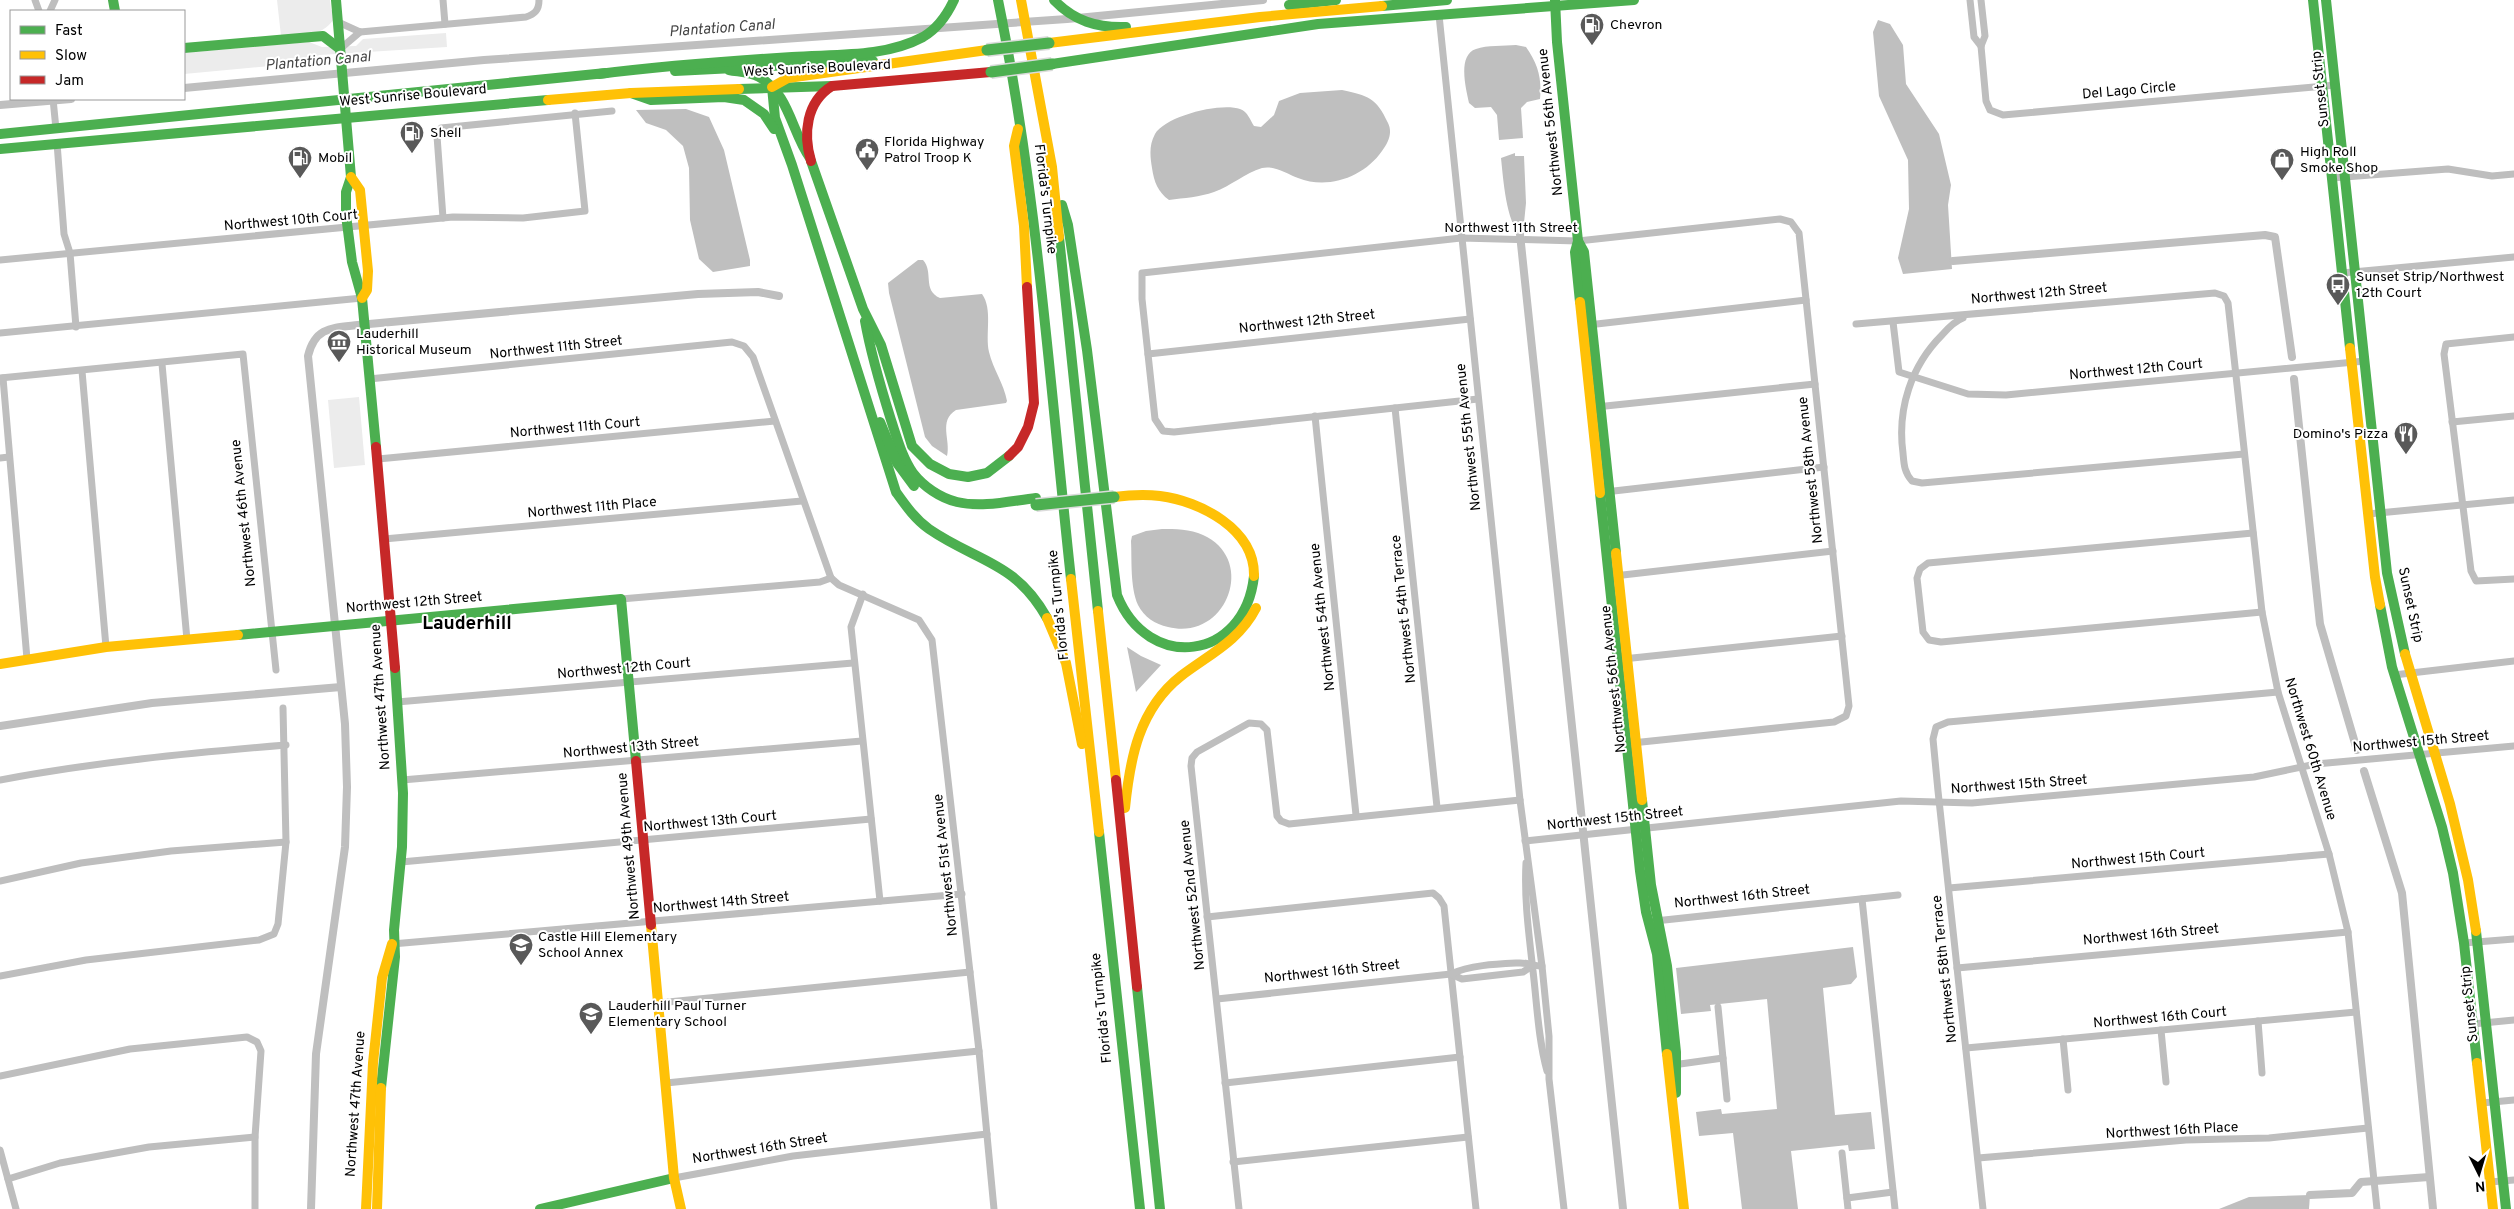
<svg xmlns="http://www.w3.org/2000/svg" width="2514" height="1209" font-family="Overpass,sans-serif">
<rect width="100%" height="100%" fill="#fff"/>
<g fill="#ececec">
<path d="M277 0H330L331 10 337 14C323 39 307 33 281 36Z"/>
<polygon points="446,33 447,47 320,55 270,66 184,74 184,53 309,42 322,47 356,46 363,39"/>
<polygon points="359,397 365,465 334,468 328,400"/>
</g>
<g fill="#bfbfbf">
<polygon points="1878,20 1890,24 1903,45 1906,84 1939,134 1951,185 1948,205 1952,269 1903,274 1898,258 1909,209 1908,160 1879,96 1873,32"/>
<path d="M1516 45 1526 47C1538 64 1542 78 1540 99L1527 102 1521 108 1523 138 1499 140 1497 115 1491 107 1475 108 1469 103C1466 89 1457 55 1476 49 1487 45 1504 46 1516 45Z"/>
<path d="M1342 90C1368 96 1376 97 1388 123 1393 133 1388 143 1382 151 1364 177 1328 190 1298 178 1287 174 1274 165 1262 168 1245 173 1231 186 1214 192 1200 197 1184 198 1169 200 1158 192 1154 182 1152 168 1150 156 1149 145 1155 134 1165 116 1221 102 1240 109 1248 112 1250 120 1254 126L1261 127 1274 115 1279 101 1300 93Z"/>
<polygon points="686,109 709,117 724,150 750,260 750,266 713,272 699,259 690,220 689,168 683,146 666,130 646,123 636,110"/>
<path d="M1515 153V156H1524L1526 203 1523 233 1521 235C1506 224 1503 176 1501 158Z"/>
<path d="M918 260H923C934 272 922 290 940 298L982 294C993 309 985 334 989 352 993 369 1004 384 1007 401L1006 403 956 410C938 421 951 440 947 456L932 446 925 437 889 293 888 283Z"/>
<path d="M1162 529C1175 529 1190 529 1203 535 1258 560 1226 642 1168 627 1155 624 1144 617 1138 605 1130 587 1132 560 1131 541L1132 536 1146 531Z"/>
<polygon points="1127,647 1141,656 1161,665 1136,692"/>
<polygon points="1853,947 1857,977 1851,984 1823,988 1835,1115 1871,1112 1875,1149 1849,1151 1848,1145 1791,1151 1798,1209 1742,1209 1733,1133 1699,1136 1696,1112 1721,1109 1722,1114 1777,1109 1767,999 1710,1005 1711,1011 1681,1014 1676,968"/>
<polygon points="2310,1195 2309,1209 2219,1209 2249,1197"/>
</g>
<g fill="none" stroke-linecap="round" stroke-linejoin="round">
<g stroke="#bfbfbf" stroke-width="8">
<polyline points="184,88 484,60 1067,19 1263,0"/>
<polyline points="0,105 71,99"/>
<polyline points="1519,225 1623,1209"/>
<polyline points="1953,261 2265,235 2275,237 2292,357"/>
<polyline points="2294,379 2320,624 2357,750"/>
<polyline points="0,726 152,703 341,687"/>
<polyline points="2364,771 2402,893 2433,1209"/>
<polyline points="2310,1195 2352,1193 2361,1182 2429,1177"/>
<path d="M311 1209 316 1054 345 847 347 787 345 724 308 356C315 327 332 328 358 325L698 294 758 292 779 296"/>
</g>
<g stroke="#bebebe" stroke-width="7">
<polyline points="35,0 39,11"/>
<polyline points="443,0 445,24"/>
<polyline points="1970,0 1974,37 1981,46"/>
<polyline points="1981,0 1985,36 1981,46 1986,101 1990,110 2003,115 2336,85"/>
<polyline points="50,11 55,0"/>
<polyline points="1439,15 1520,800 1542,966 1549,1036 1549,1079 1564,1209"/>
<path d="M338 22 360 32 526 17C535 14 539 10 539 0"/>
<polyline points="340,49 360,32"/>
<polyline points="53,99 56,129"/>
<polyline points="57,143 64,234 70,253 76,327"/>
<polyline points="2332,178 2448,169 2492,176 2514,174"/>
<polyline points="443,218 437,136 441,128 612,111"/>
<polyline points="0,260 453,217 523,218 585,211 575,113"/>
<polyline points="2342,273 2514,257"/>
<path d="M1963 318C1955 321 1948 328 1942 335 1911 366 1897 409 1903 453 1904 464 1904 472 1912 481L1922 483 2244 454"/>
<polyline points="1893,322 1899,372 1968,394 2006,395 2365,361"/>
<polyline points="1856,324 2215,293 2224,296 2228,303 2262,612 2278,692 2329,854 2348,932 2377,1209"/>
<polyline points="1588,325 1806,300"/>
<polyline points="0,333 362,298"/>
<polyline points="2514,337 2446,344 2444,354 2471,571 2476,581 2514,579"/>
<polyline points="1148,354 1470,319"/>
<polyline points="162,364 187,640"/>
<polyline points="82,371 106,647"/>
<polyline points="0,378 243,354 276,670"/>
<polyline points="3,378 27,659"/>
<polyline points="369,379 732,342 744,346 753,357 831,578"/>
<polyline points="1478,399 1174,432 1163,431 1155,419 1142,299 1142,273 1461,238 1578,241 1780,219 1791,222 1799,233 1849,706 1846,716 1834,722 1632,743"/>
<polyline points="1596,407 1815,384"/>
<polyline points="1395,408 1437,807"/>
<polyline points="1315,416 1356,815"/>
<polyline points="2452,422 2514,416"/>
<polyline points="0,458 9,457"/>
<polyline points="378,459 775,421"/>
<polyline points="1605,492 1824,467"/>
<polyline points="2368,514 2514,500"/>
<polyline points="2253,533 1928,563 1920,569 1917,578 1923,632 1929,640 1941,642 2262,612"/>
<polyline points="384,539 802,501"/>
<polyline points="1614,576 1833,551"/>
<polyline points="831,578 839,585 919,620 932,640 979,1051 994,1209"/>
<polyline points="863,594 851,627 880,901"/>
<polyline points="621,599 820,582 831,578"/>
<polyline points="1623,659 1842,636"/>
<polyline points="2394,675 2514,661"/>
<polyline points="397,702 853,663"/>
<path d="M0 780C95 762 190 753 286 745"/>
<polyline points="402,780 862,741"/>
<polyline points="1525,841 1901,801 1972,803 2254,777 2316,764 2514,746"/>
<polyline points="401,862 871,819"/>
<path d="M1526 863C1524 899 1529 935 1533 971 1537 1004 1538 1038 1547 1071"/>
<polyline points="0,881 81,863 171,851 286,842"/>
<polyline points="1949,888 2329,854"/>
<polyline points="1862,899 1895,1209"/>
<polyline points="1207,917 1433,893 1439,898 1444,906 1476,1209"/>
<polyline points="1655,921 1898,895"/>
<polyline points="2464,943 2514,939"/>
<polyline points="392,944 962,894"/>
<polyline points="1957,968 2348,932"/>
<polyline points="1451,974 1462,979 1523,972 1532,966"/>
<polyline points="0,976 86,960 259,940 274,934 278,924 286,842 283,708"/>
<path d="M1217 999 1451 974C1470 965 1497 964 1518 963 1526 962 1533 966 1542 966"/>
<polyline points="658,1003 970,972"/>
<polyline points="1718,1007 1727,1099"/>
<polyline points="2258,1021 2262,1073"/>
<polyline points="2473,1024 2514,1020"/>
<polyline points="2161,1030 2166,1082"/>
<polyline points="2063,1039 2068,1090"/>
<polyline points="1966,1048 2356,1012"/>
<polyline points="1673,1065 1723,1058"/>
<polyline points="0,1076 130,1049 247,1037 257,1042 261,1051 255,1137 255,1209"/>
<polyline points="666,1083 979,1051"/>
<polyline points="1225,1083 1460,1057"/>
<polyline points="2482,1103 2514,1100"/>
<polyline points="0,1150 16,1209"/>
<polyline points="1842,1153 1848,1209"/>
<polyline points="1978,1158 2186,1140 2269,1138 2368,1128"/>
<polyline points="1233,1162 1468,1137"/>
<polyline points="674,1178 793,1156 987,1134"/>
<polyline points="8,1179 60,1163 149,1147 255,1137"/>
<polyline points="2490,1182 2514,1180"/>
<polyline points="1847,1198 1893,1192"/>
<polyline points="1239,1209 1191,766 1192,758 1197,752 1249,723 1261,724 1267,730 1277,816 1281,821 1289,824 1520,800"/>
<polyline points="1983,1209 1938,791 1933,739 1936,727 1948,722 2278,692"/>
</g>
<g stroke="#4caf50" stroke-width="10">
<polyline points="113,0 115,11"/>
<polyline points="336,0 351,177 346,192 346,215 352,262 362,298 376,447"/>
<path d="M998 0C1037 190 1050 386 1071 579"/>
<path d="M1054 0C1074 21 1097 28 1126 27"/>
<polyline points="1555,0 1557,42 1578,241 1575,252 1580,302"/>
<polyline points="2313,0 2350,348"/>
<polyline points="2326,0 2387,573 2405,654"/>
<polyline points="1289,5 1336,0"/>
<polyline points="1382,6 1447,0"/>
<polyline points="184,48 323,36 340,49"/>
<polyline points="1052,64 1318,24 1634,0"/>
<path d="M729 70C739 72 750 72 759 77 789 93 792 133 810 158"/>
<polyline points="675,71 873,61"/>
<path d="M599 74C663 66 728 61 792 57 834 54 884 58 923 37 937 29 947 15 954 0"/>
<path d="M772 87 775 118 792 165 896 492C906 506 915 519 929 529 977 562 1015 561 1047 618"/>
<polyline points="739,89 832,86"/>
<polyline points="631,93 651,100 724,97 744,100 764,114 774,129"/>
<polyline points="0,134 606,73"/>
<polyline points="0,149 548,100"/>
<polyline points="811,161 863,309 881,345 912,446 930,464 949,474 968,477 987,473 1009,456"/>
<path d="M1062 205 1068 225 1087 350 1117 595C1148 673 1245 661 1254 576"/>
<polyline points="1059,237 1098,611"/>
<polyline points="1578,241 1584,252 1616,553"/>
<path d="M865 321C871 355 881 388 891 420 897 438 902 457 913 473 923 486 940 498 957 502 982 508 1010 501 1036 498"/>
<polyline points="880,422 897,463 914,486"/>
<polyline points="1600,493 1640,871 1646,912 1657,954 1667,1054"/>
<polyline points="2380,605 2392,667 2442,827 2453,873 2464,943 2477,1063"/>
<polyline points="238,635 621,599 636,761"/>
<polyline points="1642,800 1651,885 1667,966 1676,1052 1676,1093"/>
<polyline points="1099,832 1140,1209"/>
<polyline points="2476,931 2506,1209"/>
<polyline points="1137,987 1160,1209"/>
<polyline points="381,1088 395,957 394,930 402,847 403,793 395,668"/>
<polyline points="540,1209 674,1178"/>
</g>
<g stroke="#ffc107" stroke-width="10">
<polyline points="1021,0 1052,167 1059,237"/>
<polyline points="1049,43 1260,17 1382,6"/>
<polyline points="772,87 788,78 987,50"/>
<polyline points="548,100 631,93 739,89"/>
<polyline points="1018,129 1014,146 1024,226 1027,287"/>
<polyline points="351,177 360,190 368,271 367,290 362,298"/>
<polyline points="1580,302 1600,493"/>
<polyline points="2350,348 2375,577 2380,605"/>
<path d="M1114 497C1129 495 1145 494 1160 496 1200 501 1255 529 1254 576"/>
<polyline points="1616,553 1642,800"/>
<polyline points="1071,579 1099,832"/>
<polyline points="1098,611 1116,780"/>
<polyline points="1047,618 1066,663 1082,744"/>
<polyline points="2405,654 2450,804 2468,880 2476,931"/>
<polyline points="0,664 106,647 238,635"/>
<path d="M1125 808C1130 758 1139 709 1181 676 1210 654 1239 641 1256 608"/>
<polyline points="651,925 674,1178 681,1209"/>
<polyline points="1667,1054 1684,1209"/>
<polyline points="2477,1063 2493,1209"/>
<polyline points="366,1209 373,1063 382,978 392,944"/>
<polyline points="377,1209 381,1088"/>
</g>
<g stroke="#c62828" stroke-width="10">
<path d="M811 161C803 134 806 102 832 86L991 72"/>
<polyline points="376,447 395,668"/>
<polyline points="1009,456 1018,447 1028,427 1034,403 1027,287"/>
<polyline points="636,761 651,925"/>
<polyline points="1116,780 1137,987"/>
</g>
<defs>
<g id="fast-bridge">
<polyline points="987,50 1049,43"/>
<polyline points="991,72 1052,64"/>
<polyline points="1036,505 1114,497"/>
</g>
</defs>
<use href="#fast-bridge" stroke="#dbdbdb" stroke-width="14" stroke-linecap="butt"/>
<use href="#fast-bridge" stroke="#4caf50" stroke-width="11"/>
</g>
<defs>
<symbol id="fuel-pin" viewBox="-11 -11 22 30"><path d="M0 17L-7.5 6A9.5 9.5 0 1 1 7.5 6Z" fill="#595959" stroke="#fff"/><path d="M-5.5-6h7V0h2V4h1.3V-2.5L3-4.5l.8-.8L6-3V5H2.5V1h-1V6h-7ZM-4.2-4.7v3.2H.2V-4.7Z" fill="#fff"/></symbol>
<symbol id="civic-pin" viewBox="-11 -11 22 30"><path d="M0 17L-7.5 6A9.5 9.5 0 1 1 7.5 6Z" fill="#595959" stroke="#fff"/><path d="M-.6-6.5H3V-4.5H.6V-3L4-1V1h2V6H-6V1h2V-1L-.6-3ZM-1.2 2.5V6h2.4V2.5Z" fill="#fff"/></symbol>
<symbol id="shop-pin" viewBox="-11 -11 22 30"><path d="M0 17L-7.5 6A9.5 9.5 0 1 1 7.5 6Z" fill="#595959" stroke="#fff"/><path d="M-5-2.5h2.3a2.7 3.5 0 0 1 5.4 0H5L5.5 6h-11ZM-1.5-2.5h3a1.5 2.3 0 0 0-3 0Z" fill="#fff"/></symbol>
<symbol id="bus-pin" viewBox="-11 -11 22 30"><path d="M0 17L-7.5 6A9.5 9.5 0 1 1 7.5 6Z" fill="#595959" stroke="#fff"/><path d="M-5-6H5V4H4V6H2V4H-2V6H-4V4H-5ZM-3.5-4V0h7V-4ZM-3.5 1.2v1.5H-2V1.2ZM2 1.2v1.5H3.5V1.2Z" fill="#fff"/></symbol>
<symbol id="museum-pin" viewBox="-11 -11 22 30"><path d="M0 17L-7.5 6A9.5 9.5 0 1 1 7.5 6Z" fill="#595959" stroke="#fff"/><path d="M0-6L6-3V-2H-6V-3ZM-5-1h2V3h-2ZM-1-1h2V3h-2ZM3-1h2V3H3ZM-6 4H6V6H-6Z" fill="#fff"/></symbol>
<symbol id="restaurant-pin" viewBox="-11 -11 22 30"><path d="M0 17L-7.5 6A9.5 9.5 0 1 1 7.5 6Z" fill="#595959" stroke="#fff"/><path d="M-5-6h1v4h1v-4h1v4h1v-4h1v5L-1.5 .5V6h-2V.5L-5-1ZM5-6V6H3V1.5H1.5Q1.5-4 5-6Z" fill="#fff"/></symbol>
<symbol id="school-pin" viewBox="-11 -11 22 30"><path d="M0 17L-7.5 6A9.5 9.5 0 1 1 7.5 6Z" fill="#595959" stroke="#fff"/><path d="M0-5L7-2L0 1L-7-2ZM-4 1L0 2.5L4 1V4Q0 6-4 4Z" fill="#fff"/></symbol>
</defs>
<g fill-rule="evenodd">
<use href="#fuel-pin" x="1578" y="11" width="28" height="38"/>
<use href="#fuel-pin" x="398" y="119" width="28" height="38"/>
<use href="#civic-pin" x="853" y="136" width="28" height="38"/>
<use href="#fuel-pin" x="286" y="144" width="28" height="38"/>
<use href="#shop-pin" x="2268" y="146" width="28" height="38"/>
<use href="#bus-pin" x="2324" y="271" width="28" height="38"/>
<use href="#museum-pin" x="325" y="328" width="28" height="38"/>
<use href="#restaurant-pin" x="2392" y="420" width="28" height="38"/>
<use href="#school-pin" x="507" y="931" width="28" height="38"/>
<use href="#school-pin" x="577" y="1000" width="28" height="38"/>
</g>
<g text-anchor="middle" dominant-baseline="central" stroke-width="4" stroke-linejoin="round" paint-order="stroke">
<g font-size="14" fill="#000" stroke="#fff" text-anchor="start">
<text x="1610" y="25">Chevron</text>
<text x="430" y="133">Shell</text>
<text x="884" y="142">Florida Highway<tspan x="884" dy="16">Patrol Troop K</tspan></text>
<text x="2300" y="152">High Roll<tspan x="2300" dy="16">Smoke Shop</tspan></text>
<text x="318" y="158">Mobil</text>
<text x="2356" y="277">Sunset Strip/Northwest<tspan x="2356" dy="16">12th Court</tspan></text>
<text x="356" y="334">Lauderhill<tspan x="356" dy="16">Historical Museum</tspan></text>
<text x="2388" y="434" text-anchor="end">Domino's Pizza</text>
<text x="538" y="937">Castle Hill Elementary<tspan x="538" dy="16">School Annex</tspan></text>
<text x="608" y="1006">Lauderhill Paul Turner<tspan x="608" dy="16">Elementary School</tspan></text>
</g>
<g font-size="14" fill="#000" stroke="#fff">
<text transform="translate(817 69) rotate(-3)">West Sunrise Boulevard</text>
<text transform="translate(2321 89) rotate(-96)">Sunset Strip</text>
<text transform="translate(2129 91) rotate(-5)">Del Lago Circle</text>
<text transform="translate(413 96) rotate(-5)">West Sunrise Boulevard</text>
<text transform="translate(1551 122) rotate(-96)">Northwest 56th Avenue</text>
<text transform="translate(1045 199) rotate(83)">Florida's Turnpike</text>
<text transform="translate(291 221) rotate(-5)">Northwest 10th Court</text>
<text x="1511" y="228">Northwest 11th Street</text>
<text transform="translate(2039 294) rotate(-5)">Northwest 12th Street</text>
<text transform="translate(1307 322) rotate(-6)">Northwest 12th Street</text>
<text transform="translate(556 348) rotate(-6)">Northwest 11th Street</text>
<text transform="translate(2136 370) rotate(-5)">Northwest 12th Court</text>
<text transform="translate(575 428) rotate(-5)">Northwest 11th Court</text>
<text transform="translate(1469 437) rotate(-96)">Northwest 55th Avenue</text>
<text transform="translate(1811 470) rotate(-96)">Northwest 58th Avenue</text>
<text transform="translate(592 508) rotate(-5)">Northwest 11th Place</text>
<text transform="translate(244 513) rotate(-96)">Northwest 46th Avenue</text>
<text transform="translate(414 603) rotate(-5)">Northwest 12th Street</text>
<text transform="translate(1059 605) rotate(-96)">Florida's Turnpike</text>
<text transform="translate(2410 605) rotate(78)">Sunset Strip</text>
<text transform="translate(1404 609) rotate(-96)">Northwest 54th Terrace</text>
<text transform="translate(1323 617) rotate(-96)">Northwest 54th Avenue</text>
<text transform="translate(624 669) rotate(-5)">Northwest 12th Court</text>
<text transform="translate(1614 679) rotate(-96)">Northwest 56th Avenue</text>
<text transform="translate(381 697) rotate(-94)">Northwest 47th Avenue</text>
<text transform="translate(2421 742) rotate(-5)">Northwest 15th Street</text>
<text transform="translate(631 748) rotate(-5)">Northwest 13th Street</text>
<text transform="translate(2310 749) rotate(73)">Northwest 60th Avenue</text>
<text transform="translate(2019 785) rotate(-4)">Northwest 15th Street</text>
<text transform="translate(1615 819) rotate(-6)">Northwest 15th Street</text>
<text transform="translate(710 822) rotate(-5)">Northwest 13th Court</text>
<text transform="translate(629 846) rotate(-95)">Northwest 49th Avenue</text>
<text transform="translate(2138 859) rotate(-5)">Northwest 15th Court</text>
<text transform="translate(946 865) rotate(-96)">Northwest 51st Avenue</text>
<text transform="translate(1193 895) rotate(-96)">Northwest 52nd Avenue</text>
<text transform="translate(1742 897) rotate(-6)">Northwest 16th Street</text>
<text transform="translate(721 903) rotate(-5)">Northwest 14th Street</text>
<text transform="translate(2151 935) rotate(-5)">Northwest 16th Street</text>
<text transform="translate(1945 969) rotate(-96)">Northwest 58th Terrace</text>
<text transform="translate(1332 972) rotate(-6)">Northwest 16th Street</text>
<text transform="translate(2470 1004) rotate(-96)">Sunset Strip</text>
<text transform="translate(1102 1008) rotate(-96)">Florida's Turnpike</text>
<text transform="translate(2160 1018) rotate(-5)">Northwest 16th Court</text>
<text transform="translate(356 1104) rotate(-86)">Northwest 47th Avenue</text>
<text transform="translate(2172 1131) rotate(-3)">Northwest 16th Place</text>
<text transform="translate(760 1149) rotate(-9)">Northwest 16th Street</text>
</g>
<g font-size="15" font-style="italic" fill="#444" stroke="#fff">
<text transform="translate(722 29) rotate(-4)">Plantation Canal</text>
<text transform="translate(318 62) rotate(-5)">Plantation Canal</text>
</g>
<g font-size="19" font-weight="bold" fill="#000" stroke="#fff">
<text x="467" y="624">Lauderhill</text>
</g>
</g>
<rect x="10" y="10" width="175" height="90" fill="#ffffff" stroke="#999999"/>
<rect x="20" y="26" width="25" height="8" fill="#4caf50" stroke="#999999"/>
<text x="55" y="35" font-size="15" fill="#000000">Fast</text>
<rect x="20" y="51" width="25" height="8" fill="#ffc107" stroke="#999999"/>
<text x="55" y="60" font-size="15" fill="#000000">Slow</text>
<rect x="20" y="76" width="25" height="8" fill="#c62828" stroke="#999999"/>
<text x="55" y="85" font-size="15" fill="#000000">Jam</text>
<g transform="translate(2479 1174) rotate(175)" stroke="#ffffff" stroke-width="4" paint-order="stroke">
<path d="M0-4L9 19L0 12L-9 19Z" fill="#000000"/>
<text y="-8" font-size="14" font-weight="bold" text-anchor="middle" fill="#000000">N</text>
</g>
</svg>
